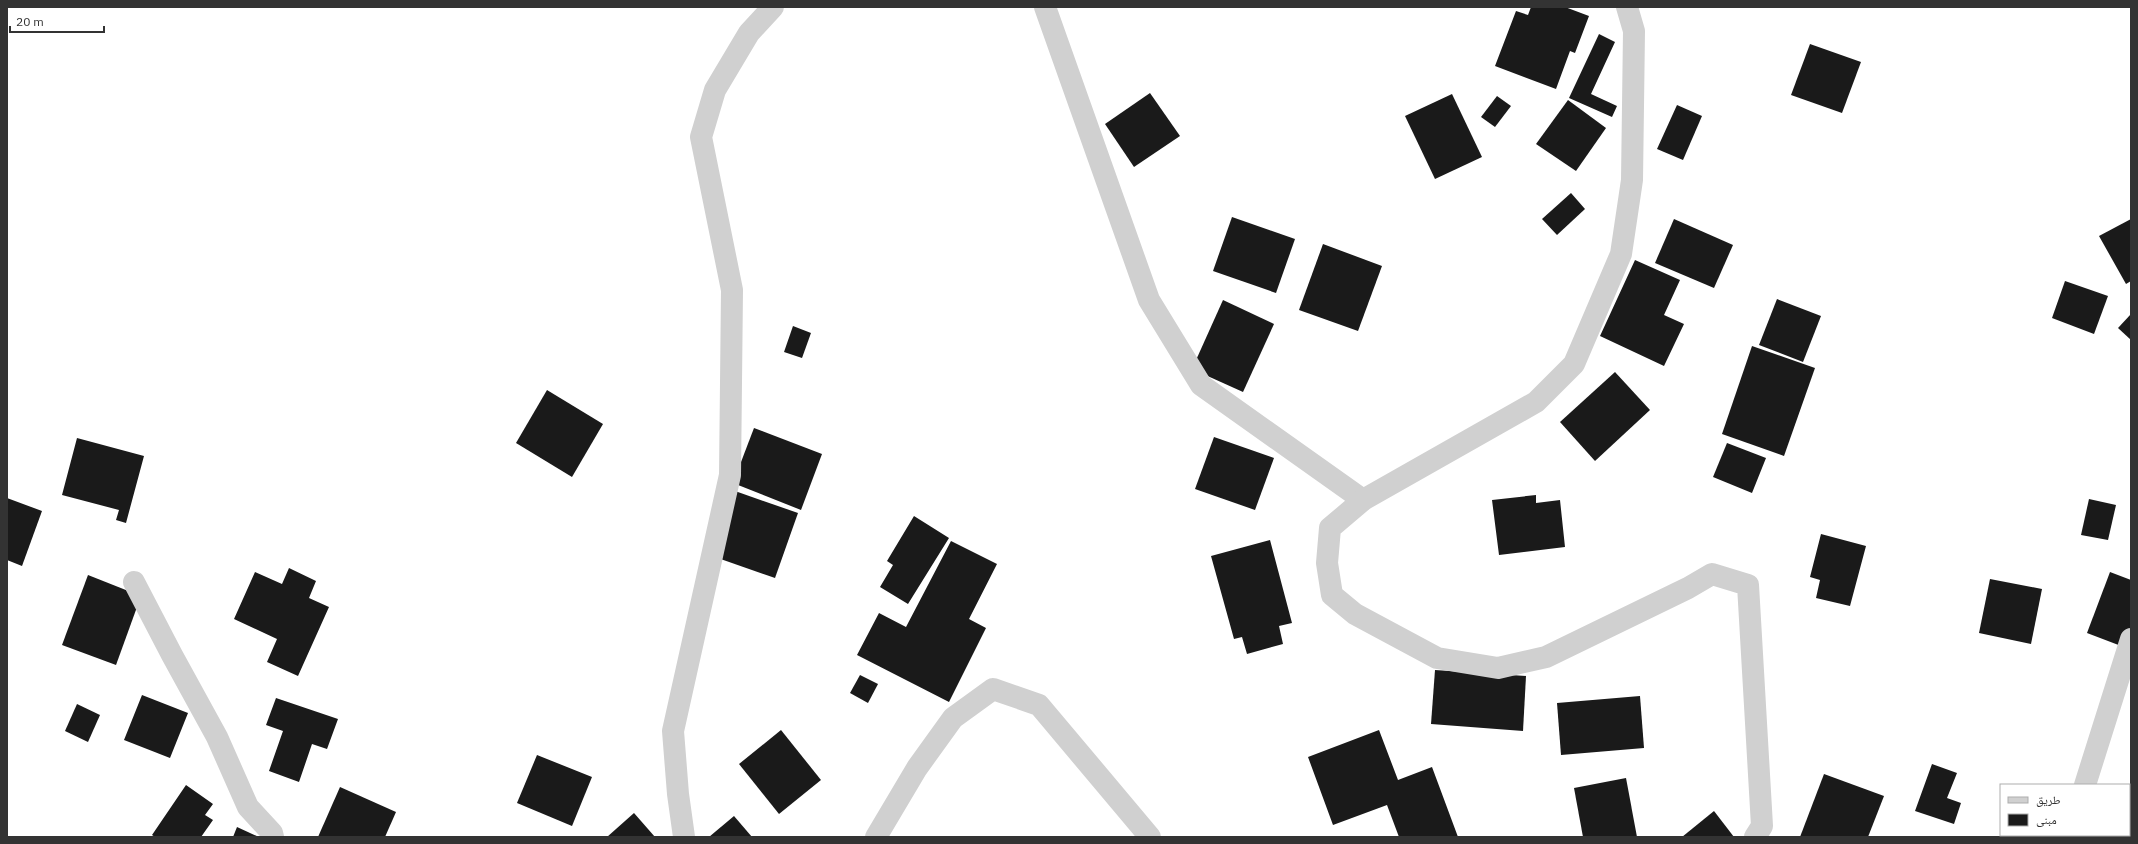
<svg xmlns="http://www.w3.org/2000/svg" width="2138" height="844" font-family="'IBM Plex Sans','Noto Naskh Arabic',sans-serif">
<rect width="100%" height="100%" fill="#fff"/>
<g fill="#1a1a1a">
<polygon points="1531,7 1565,7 1589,16 1575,53 1570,51 1556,89 1495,66 1516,11 1528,15"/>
<polygon points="1599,34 1615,42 1591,94 1617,106 1612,117 1569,98"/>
<polygon points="1810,44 1861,62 1842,113 1791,95"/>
<polygon points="1150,93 1180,136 1134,167 1105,124"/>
<polygon points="1452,94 1482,157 1435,179 1405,116"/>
<polygon points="1497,96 1511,106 1495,127 1481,117"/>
<polygon points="1568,100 1606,128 1576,171 1536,144"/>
<polygon points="1677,105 1702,116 1683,160 1657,149"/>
<polygon points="1571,193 1585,209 1557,235 1542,219"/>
<polygon points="1232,217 1295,239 1276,293 1213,271"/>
<polygon points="1674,219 1733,245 1714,288 1655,263"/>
<polygon points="2131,219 2131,281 2126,284 2099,236"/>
<polygon points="1323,244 1382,266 1358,331 1299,310"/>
<polygon points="1635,260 1680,280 1664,315 1684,324 1664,366 1600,336"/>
<polygon points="2065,281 2108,296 2094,334 2052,318"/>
<polygon points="1777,299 1821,316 1803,362 1759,345"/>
<polygon points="1223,300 1274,324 1243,392 1192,369"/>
<polygon points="2131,314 2131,340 2118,328"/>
<polygon points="793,326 811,333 802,358 784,352"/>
<polygon points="1752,346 1815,368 1784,456 1722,434"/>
<polygon points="1615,372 1650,410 1595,461 1560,422"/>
<polygon points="547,390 603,424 572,477 516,443"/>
<polygon points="754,428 822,454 801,510 733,483"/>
<polygon points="1214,437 1274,458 1255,510 1195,489"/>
<polygon points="77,438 144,456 126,523 116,520 119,510 62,495"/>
<polygon points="1727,443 1766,458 1752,493 1713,477"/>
<polygon points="735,491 798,513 775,578 712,556"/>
<polygon points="1536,495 1536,503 1560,500 1565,547 1499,555 1492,500"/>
<polygon points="7,498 42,511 22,566 7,560"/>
<polygon points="2089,499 2116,505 2108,540 2081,535"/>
<polygon points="914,516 949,538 908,604 880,587 893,565 887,561"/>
<polygon points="1821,534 1866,546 1850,606 1816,598 1820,580 1810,577"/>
<polygon points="1270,540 1292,623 1279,626 1283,644 1247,654 1242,637 1234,639 1211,556"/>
<polygon points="951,541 997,564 969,619 986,628 949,702 857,655 879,613 906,627"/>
<polygon points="289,568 316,581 309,598 329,607 298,676 267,662 277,639 234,619 255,572 282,584"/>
<polygon points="2110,572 2131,580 2131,643 2129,649 2087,633"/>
<polygon points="88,575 141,596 116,665 62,645"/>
<polygon points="1990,579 2042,589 2031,644 1979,633"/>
<polygon points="1435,670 1526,676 1523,731 1431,724"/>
<polygon points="860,675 878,684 868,703 850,693"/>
<polygon points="142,695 188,713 170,758 124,740"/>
<polygon points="1640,696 1644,748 1561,755 1557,703"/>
<polygon points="276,698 338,719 327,749 312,744 299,782 269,771 283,731 266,725"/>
<polygon points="77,704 100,715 88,742 65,731"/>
<polygon points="781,730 821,780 779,814 739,764"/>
<polygon points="1379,730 1398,780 1432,767 1458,837 1399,837 1387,805 1333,825 1308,757"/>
<polygon points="537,755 592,777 572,826 517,803"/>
<polygon points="1932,764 1957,773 1947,798 1961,803 1954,824 1915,811"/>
<polygon points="1824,774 1884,796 1868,837 1800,837"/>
<polygon points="1626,778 1637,837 1583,837 1574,788"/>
<polygon points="186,785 213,804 205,815 213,820 201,837 155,837 152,835"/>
<polygon points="340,787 396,812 385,837 318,837"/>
<polygon points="1714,811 1734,837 1682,837"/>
<polygon points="634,813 655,837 607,837"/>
<polygon points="734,816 752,837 709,837"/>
<polygon points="237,827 259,837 233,837"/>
</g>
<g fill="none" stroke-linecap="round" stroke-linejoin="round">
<g stroke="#d0d0d0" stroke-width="22">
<polyline points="1045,7 1149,300 1201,385 1363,500"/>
<polyline points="134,582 172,655 217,737 248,807 272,833 273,837"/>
<polyline points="684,837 678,794 673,731 730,475 732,290 701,137 715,90 749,33 773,7"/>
<polyline points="876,837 917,768 953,718 993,689 1039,705 1150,837"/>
</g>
<g stroke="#d0d0d0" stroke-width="22">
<polyline points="1627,7 1634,31 1632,180 1621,254 1574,364 1536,402 1363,500 1330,528 1327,563 1332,595 1355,614 1437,658 1498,668 1546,657 1688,588 1712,574 1748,585 1762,826 1755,837"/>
<polyline points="2085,785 2131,639"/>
<polyline points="2069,837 2070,835"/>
</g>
</g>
<rect width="2138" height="844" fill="none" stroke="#333333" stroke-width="16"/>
<rect x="2000" y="784" width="130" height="52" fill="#ffffff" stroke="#adadad"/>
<rect x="2008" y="797" width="20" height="6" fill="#d0d0d0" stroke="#adadad"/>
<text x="2036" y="804" font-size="12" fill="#333333">طريق</text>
<rect x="2008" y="814" width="20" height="12" fill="#1a1a1a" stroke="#adadad"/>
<text x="2036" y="824" font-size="12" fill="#333333">مبنى</text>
<path d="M10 26v6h94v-6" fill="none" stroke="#333333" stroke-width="2"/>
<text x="16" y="26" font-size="12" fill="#333333" stroke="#ffffff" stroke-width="3" paint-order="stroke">20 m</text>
</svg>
